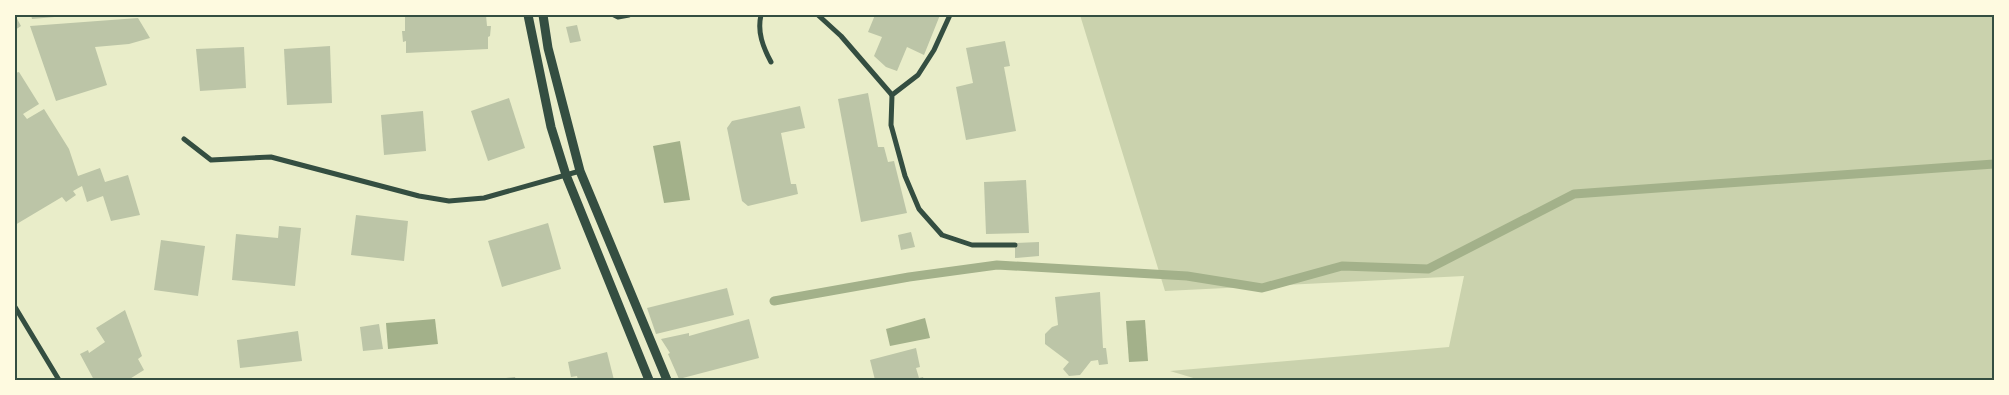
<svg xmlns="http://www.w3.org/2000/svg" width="2009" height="395" font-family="Jost,sans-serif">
<rect width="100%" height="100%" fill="#e9edc9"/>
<polygon fill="#cad2ad" points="1080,15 1994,15 1994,380 1200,380 1170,371 1449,347 1464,276 1165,291"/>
<g fill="#a3b18a">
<polygon points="680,141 690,200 664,203 653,146"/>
<polygon points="925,318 930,338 890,346 886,329"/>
<polygon points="435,319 438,344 388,349 386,323"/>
<polygon points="1145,320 1148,361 1129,362 1126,321"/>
</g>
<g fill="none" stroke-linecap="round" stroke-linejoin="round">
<polyline stroke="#a3b18a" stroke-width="9" points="774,301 909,277 997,265 1187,276 1262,288 1342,266 1428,269 1574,194 1994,164"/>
</g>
<g fill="#bcc5a7">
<polygon points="15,15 21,26 15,30"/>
<polygon points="31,15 66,15 66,16 32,19"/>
<polygon points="405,15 486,15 487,26 491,26 490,36 488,37 488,49 406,53 406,41 403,42 402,31 405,31"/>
<polygon points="875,15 940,15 924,55 907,47 897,71 886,67 874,56 882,37 868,32"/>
<polygon points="138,18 150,38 129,44 95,47 107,85 56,101 30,26"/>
<polygon points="577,25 581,41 570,43 566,27"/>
<polygon points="1005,41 1010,66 1004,67 1016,131 966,140 956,87 973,83 966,48"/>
<polygon points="330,46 332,103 287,105 284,49"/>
<polygon points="244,47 246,88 200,91 196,49"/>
<polygon points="19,72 39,104 23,114 27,119 44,109 69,149 78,176 100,168 105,182 128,175 140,215 111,221 103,196 87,202 82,186 73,191 76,195 66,202 62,197 15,225 15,73"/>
<polygon points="868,93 878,147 884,147 888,162 894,161 907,213 861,222 838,99"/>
<polygon points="509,98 525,148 488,161 471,111"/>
<polygon points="800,106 805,128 781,133 791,184 796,184 798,194 748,206 742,201 727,128 732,121"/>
<polygon points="423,111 426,151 384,155 381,115"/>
<polygon points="1026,180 1029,233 986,234 984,182"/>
<polygon points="356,215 408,221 404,261 351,255"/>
<polygon points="548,223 561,269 502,287 488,241"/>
<polygon points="279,226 301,228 295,286 232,280 236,234 278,238"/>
<polygon points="911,232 915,247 901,250 898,235"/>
<polygon points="161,240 205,246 198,296 154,290"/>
<polygon points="1039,242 1039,256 1015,258 1015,243"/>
<polygon points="727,288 734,315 656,334 647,308"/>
<polygon points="1100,292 1103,348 1106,348 1108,364 1099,365 1098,360 1091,361 1080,375 1069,376 1063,369 1069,362 1045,344 1045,334 1052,327 1058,325 1055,297"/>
<polygon points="125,310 142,356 138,359 144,370 128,380 94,380 80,354 88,350 89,353 105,342 96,328"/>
<polygon points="749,319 759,358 679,379 668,354 670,353 661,339 689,333 689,336"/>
<polygon points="379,324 383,349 363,351 360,327"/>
<polygon points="298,331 302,361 240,368 237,340"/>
<polygon points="916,348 920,367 916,368 919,378 923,377 924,380 875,380 870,360"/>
<polygon points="607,352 614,380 578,380 577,376 571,377 568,362"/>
<polygon points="515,377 516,380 498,380 498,379"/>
</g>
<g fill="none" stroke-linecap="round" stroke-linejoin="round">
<g stroke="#344e41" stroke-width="5">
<polyline points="614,15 618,17 629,15"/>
<path d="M761 15C757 32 763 47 771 62"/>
<polyline points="818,15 841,36 892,95"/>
<polyline points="950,15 934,50 918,75 892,95 891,125 905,176 919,209 942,235 972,245 1015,245"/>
<polyline points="184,139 211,160 271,157 419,196 449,201 484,198 580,171"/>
<polyline points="15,307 59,380"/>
</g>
<g stroke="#344e41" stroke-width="9">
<polyline points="528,15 551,127 566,175 649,380"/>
<polyline points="543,15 548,48 580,171 667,380"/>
</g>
</g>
<rect width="2009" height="395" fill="none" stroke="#fefae0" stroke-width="32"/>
<rect x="16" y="16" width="1977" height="363" fill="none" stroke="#344e41" stroke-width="2"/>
</svg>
